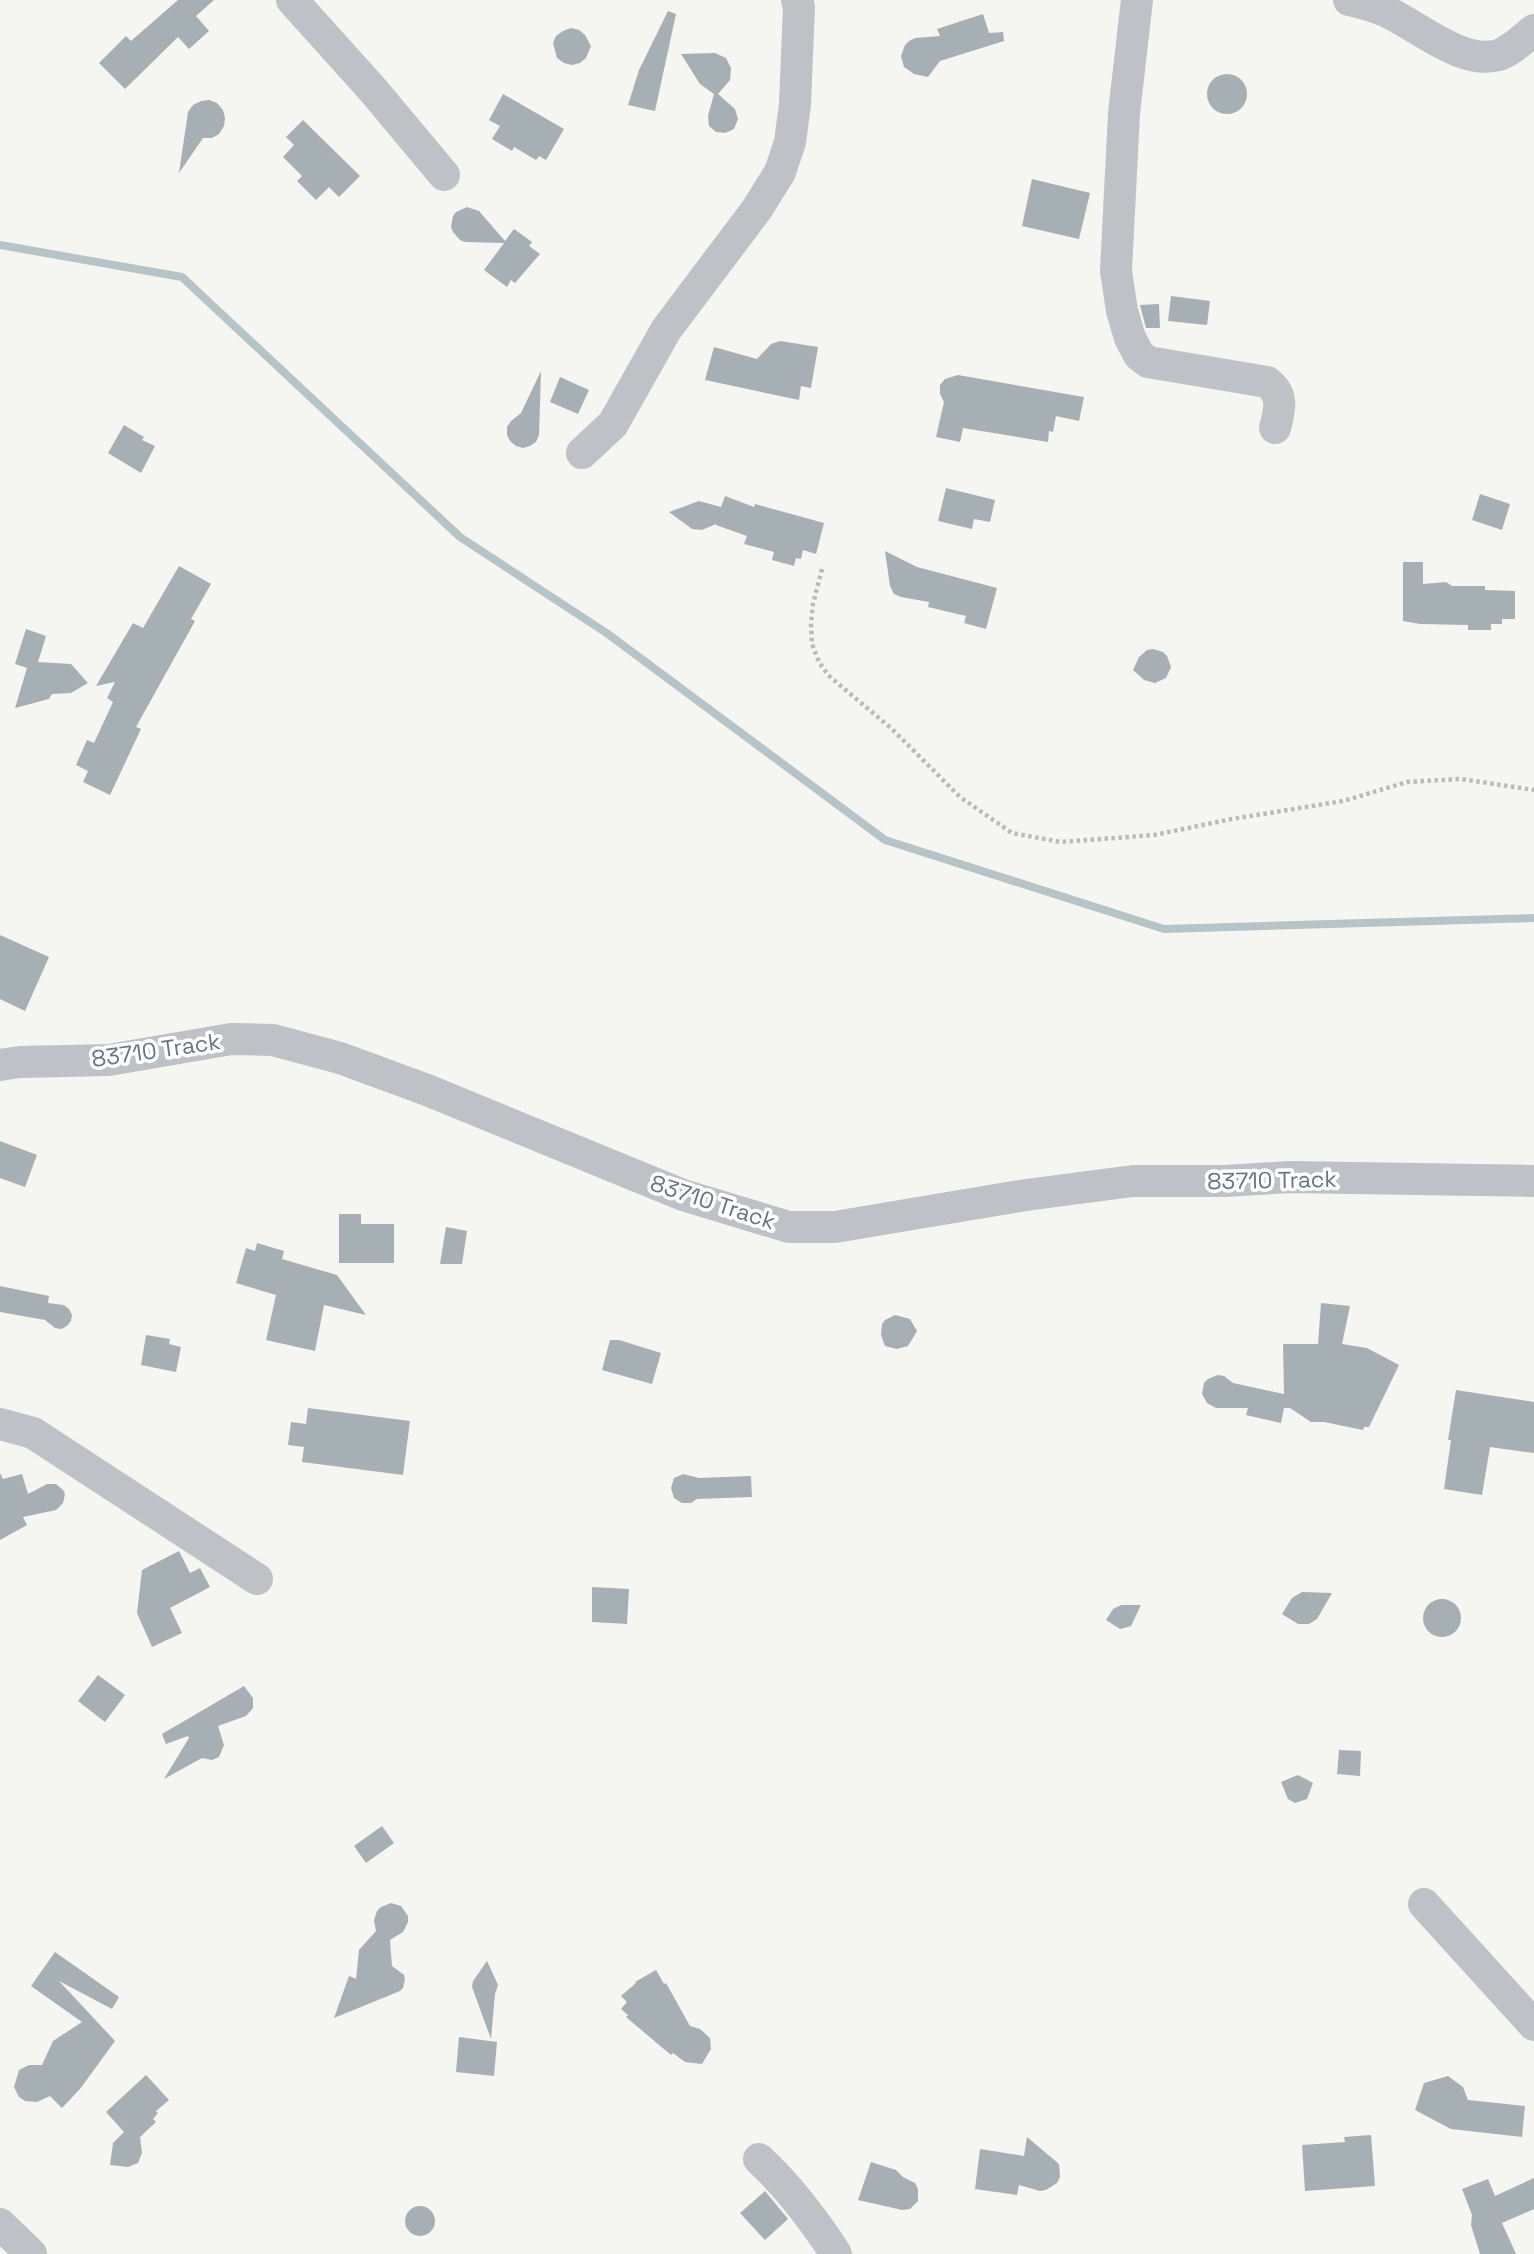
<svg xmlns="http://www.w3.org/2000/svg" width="1534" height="2254" font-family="'Space Grotesk',sans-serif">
<rect width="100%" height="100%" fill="#f5f5f1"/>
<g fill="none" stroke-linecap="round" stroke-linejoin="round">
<polyline stroke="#b6c4c7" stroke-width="8" points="0,245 182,277 460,537 608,634 885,840 1164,929 1534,918"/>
</g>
<g fill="#a6b0b4">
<polygon points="178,0 214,0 196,16 209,31 189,49 178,37 125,89 99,63 126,36 131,41"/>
<polygon points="668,11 676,14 655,111 628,105 639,70"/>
<polygon points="983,14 989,33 1003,32 1004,41 940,61 928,77 914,74 904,67 901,56 905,45 909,41 915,38 940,36 937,29"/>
<polygon points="571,28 579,30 585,35 591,46 586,58 580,63 572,65 564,63 557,58 553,43 556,36 563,31"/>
<polygon points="715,53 726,58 731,68 730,80 718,94 735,109 738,119 734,129 725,133 716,132 709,126 708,116 714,94 700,84 681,54"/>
<circle cx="1227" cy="94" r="20"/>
<polygon points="503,94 564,129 546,160 539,156 536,160 514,147 512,151 492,139 500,126 489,120"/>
<polygon points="209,100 217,103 223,110 225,118 224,126 219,134 212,138 203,138 179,173 188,112 193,105 201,101"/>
<polygon points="303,120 360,176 339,197 329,187 316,200 297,181 302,176 283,157 294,145 286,137"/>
<polygon points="1032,179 1090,193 1079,239 1022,226"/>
<polygon points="467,207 479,211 505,241 514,229 532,242 529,246 540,254 515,283 511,280 507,287 484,270 504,243 465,242 460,240 453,232 451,227 453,216 456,212"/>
<polygon points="1171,296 1210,301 1207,325 1168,321"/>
<polygon points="1159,304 1160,328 1146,328 1140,305"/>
<polygon points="780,341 818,347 811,388 801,386 799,400 705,380 714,347 757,359 771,344"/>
<polygon points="541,371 539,435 536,442 530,446 523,448 516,446 510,441 507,435 507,427 511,421 521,413"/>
<polygon points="958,375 1084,397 1079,421 1056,416 1053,432 1049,431 1048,442 963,428 960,442 936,437 944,402 940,394 940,385 945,379"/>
<polygon points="560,377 589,390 578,414 550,402"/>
<polygon points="124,425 144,437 142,440 155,446 141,473 108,453"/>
<polygon points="946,488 995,500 990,522 974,519 972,529 938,521"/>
<polygon points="1480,494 1510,504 1502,530 1472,520"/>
<polygon points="725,496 754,507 755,504 824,523 816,554 803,550 801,559 796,558 794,566 772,560 774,552 744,544 747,536 716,525 716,524 702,530 692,529 669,512 699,501 721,507"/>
<polygon points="885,551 917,567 997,588 986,629 964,623 966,616 928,607 929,602 901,597 894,594 890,586"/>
<polygon points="1403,562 1423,562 1423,584 1446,582 1452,586 1485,586 1485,590 1515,591 1515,619 1502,619 1502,624 1491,624 1491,630 1468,630 1468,625 1420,624 1403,621"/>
<polygon points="179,566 211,584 191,619 195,621 136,727 141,729 110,795 83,782 88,771 76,765 87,740 94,743 113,702 107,698 115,682 96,686 133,623 143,628"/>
<polygon points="26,629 46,636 38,662 71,664 88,683 71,693 52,694 49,699 15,708 27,668 15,664"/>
<polygon points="1153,649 1163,652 1167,656 1171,667 1166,678 1155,683 1144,680 1133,670 1139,657 1147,650"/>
<polygon points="0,935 49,957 25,1011 0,999"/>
<polygon points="0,1141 37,1155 25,1187 0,1178"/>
<polygon points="339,1214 361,1214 361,1224 394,1224 394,1263 339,1263"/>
<polygon points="446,1227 467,1231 462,1264 440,1264"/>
<polygon points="257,1243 284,1251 282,1259 337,1275 366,1315 324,1305 315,1351 266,1340 276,1295 236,1283 246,1248 255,1251"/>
<polygon points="0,1286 49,1296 48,1303 64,1305 69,1309 72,1315 71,1321 67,1326 61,1329 55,1328 45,1320 0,1312"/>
<polygon points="1321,1303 1350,1306 1342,1344 1367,1348 1399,1365 1369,1427 1364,1427 1363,1430 1324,1422 1311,1422 1290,1408 1284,1408 1281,1423 1246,1415 1248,1408 1216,1408 1207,1403 1202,1394 1204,1383 1208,1379 1218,1375 1224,1376 1233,1383 1284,1394 1283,1344 1318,1344"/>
<polygon points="895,1315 910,1319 917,1331 908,1346 897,1349 885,1346 881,1335 882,1324 885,1320"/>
<polygon points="146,1335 170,1339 169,1344 181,1347 176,1372 141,1365"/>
<polygon points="610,1340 619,1340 661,1353 652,1384 602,1370"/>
<polygon points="1456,1390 1534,1402 1534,1453 1490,1447 1482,1495 1444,1489 1451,1440 1448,1440"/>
<polygon points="308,1408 410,1421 403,1475 302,1462 304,1447 288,1445 291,1422 306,1424"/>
<polygon points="0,1473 3,1479 22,1474 28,1494 47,1484 56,1484 63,1490 65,1494 63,1503 56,1510 23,1517 27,1525 0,1540"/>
<polygon points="683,1474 699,1478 751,1476 752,1497 697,1499 691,1503 682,1503 674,1498 671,1488 674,1478"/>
<polygon points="179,1551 190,1573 200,1568 210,1587 170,1608 182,1633 152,1647 137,1613 142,1570"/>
<polygon points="592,1587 629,1589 627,1624 592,1622"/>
<polygon points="1302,1592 1332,1593 1317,1619 1309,1624 1298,1624 1282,1614 1292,1598"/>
<circle cx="1442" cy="1618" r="19"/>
<polygon points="1121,1605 1141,1605 1131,1626 1120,1629 1106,1620 1113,1609"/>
<polygon points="98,1675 125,1695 105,1722 78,1701"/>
<polygon points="244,1686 253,1698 253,1708 246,1716 218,1726 224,1745 219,1757 212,1760 202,1758 164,1779 189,1738 188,1736 166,1744 162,1734"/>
<polygon points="1339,1750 1361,1751 1360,1776 1337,1774"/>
<polygon points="1298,1775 1313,1783 1307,1799 1295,1803 1288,1799 1281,1782"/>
<polygon points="382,1826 394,1843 366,1863 354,1846"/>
<polygon points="391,1903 401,1906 408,1916 408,1922 403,1932 390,1940 392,1966 404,1975 405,1979 403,1988 400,1991 334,2018 349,1976 356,1979 359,1950 376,1931 374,1920 377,1911 381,1907"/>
<polygon points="55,1952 119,1997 112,2009 59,1981 115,2041 80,2089 62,2108 50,2096 37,2102 25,2101 19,2097 14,2087 19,2070 29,2065 42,2065 53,2041 82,2022 31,1986"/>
<polygon points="487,1961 498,1985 495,1994 491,2039 472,1987 473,1981"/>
<polygon points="656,1970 664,1984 666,1983 690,2026 700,2029 710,2038 711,2049 702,2064 685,2062 673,2053 671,2055 626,2017 628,2015 621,2009 627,2002 621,1996 636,1983 635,1982"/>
<polygon points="459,2037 497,2042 494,2076 456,2072"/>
<polygon points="146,2075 169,2100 156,2111 158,2113 153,2119 156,2122 140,2137 142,2153 138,2163 128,2167 110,2165 113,2143 124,2132 106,2112"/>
<polygon points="1448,2076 1463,2087 1468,2100 1525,2106 1522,2137 1451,2129 1415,2110 1424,2083"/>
<polygon points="1371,2135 1375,2186 1305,2191 1302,2145 1345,2142 1344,2137"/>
<polygon points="1027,2137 1059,2164 1060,2177 1057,2183 1046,2190 1040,2191 1019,2185 1017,2195 975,2189 980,2149 1024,2156"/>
<polygon points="871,2162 896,2170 903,2177 915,2183 918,2189 918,2201 910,2209 902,2210 858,2200"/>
<polygon points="1534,2178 1534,2209 1502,2223 1516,2254 1480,2254 1471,2225 1472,2215 1462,2189 1488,2179 1495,2196"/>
<polygon points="765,2191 788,2219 765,2240 740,2213"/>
<circle cx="420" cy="2221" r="15"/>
</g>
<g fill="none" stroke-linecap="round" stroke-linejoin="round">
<polyline stroke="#b8bbbd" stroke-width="4.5" stroke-dasharray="3.5 3.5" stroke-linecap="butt" points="822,569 813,604 811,623 812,644 819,662 828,675 892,729 960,797 1012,833 1061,842 1154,835 1232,819 1343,801 1407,782 1461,779 1534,790"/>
<g stroke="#bec2c6" stroke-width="32">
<polyline points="292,0 373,90 444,175"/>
<path d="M1137 0 1124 113 1116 271 1122 311 1130 338 1139 355 1148 362 1267 382C1284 395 1280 409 1275 428"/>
<path d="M1349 0C1361 3 1374 6 1385 11 1417 25 1462 66 1499 55 1512 50 1523 39 1534 30"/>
<polyline points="582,453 613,424 666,330 757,209 780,172 790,142 795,104 799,7 797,0"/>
<polyline points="0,1065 20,1062 109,1060 231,1039 273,1040 340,1058 427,1090 683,1195 789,1227 835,1227 1026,1195 1133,1181 1225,1181 1290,1177 1534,1181"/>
<polyline points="0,1424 33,1433 257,1579"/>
<polyline points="1424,1904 1534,2025"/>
<path d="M759 2159C789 2187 814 2220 836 2254"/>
<polyline points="0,2224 31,2254"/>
</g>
</g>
<g text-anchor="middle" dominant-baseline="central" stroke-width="7" stroke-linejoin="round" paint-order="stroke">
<g font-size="23" fill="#647783" stroke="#fff">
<text transform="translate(156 1050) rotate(-8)">83710 Track</text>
<text transform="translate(1272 1180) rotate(-1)">83710 Track</text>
<text transform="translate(713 1202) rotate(18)">83710 Track</text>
</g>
</g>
</svg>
